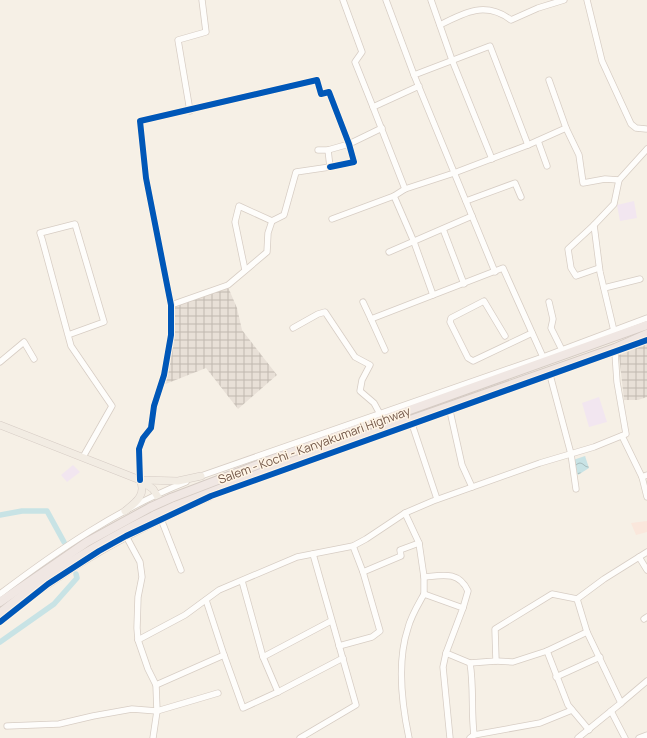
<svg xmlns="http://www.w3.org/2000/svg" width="647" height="738" font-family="Manrope,sans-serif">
<defs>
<pattern id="industrial-grid" width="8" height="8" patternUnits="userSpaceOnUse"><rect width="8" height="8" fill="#e8e0d7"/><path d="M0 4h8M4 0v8" fill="none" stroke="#c0b8b0"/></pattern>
<pattern id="water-waves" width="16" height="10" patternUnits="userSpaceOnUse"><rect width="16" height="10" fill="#c8e3e5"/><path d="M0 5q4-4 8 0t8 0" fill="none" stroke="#a7bbbc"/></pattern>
</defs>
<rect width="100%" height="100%" fill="#f6f0e6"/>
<polygon fill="#fae7dc" points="647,521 647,532 636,535 631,523"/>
<g fill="url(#industrial-grid)">
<polygon points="228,287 237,308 242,330 277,375 238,409 206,368 163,385 172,348 174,320 173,306"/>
<polygon points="647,344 647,397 638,400 624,400 619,355"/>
</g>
<g fill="#f2e6f0">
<polygon points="634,201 637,218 620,221 617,205"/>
<polygon points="599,397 607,422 589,427 582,403"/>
<polygon points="73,465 80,472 67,482 61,475"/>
</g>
<polygon fill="url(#water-waves)" points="585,456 589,468 578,475 573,460"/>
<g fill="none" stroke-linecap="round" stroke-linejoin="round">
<g stroke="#c8e3e5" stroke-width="5.5">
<polyline points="0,515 22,511 47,511 64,542"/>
<polyline points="0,642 54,604 77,578 76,574"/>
</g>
<defs>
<g id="minor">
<polyline points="343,0 362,52 355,62 373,107"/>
<polyline points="386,0 414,75"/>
<polyline points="431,0 452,60 492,159"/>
<polyline points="587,0 602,61 631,124 636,128 646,129"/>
<path d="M440 25C465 12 486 1 511 20L538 8 564 0"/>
<polyline points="419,86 373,107 405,189 454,173 528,145 490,46 414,75 495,272"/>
<polyline points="190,111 178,40 206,32 202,0"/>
<polyline points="566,128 579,155 583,183 605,179 619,180"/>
<polyline points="538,141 547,166"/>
<polyline points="528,145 566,128 549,80"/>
<polyline points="318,150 328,150"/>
<polyline points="405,189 394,196 414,242 433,295"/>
<polyline points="466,201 515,183 521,197"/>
<polyline points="332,219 394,196"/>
<polyline points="594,225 568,249 571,268 576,276 599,268"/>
<polyline points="443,229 464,284"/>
<polyline points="389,252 472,216"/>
<polyline points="245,270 235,222 239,206 272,221"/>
<polyline points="604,288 640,279"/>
<polyline points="363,302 371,319"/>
<polyline points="549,302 553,319 551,328 562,350"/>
<polyline points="171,305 228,285 267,252 268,233 272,221 284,215 296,172 330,167 328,150 349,144 382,128"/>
<polyline points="293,328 318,314 325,312 355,357 370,365 362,380 360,391 374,403 380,414"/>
<polyline points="614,331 600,272 594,225 614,204 619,180 647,149"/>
<polyline points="68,335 104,322 75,224 40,233 42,239 68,335 71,346 112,406 83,457"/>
<polyline points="505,336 484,301 451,318 450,322 468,358 473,361 532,333"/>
<polyline points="385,350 371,319 503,268 543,357"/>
<polyline points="0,362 24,342 34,359"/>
<polyline points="550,375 571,454 576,489"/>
<polyline points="450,411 462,465 472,487"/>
<polyline points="412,424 437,499"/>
<polyline points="622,436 642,477 647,475"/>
<polyline points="198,477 543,357 647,318"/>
<polyline points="642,477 647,497"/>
<polyline points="140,480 139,449 143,438 151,428 154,406 164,375 171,335 171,305 146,178 140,121 317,80 321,94 329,92 349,144 354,162 330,167"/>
<polyline points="235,487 647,340"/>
<polyline points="405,513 419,543 424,577 424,594"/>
<polyline points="161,519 181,570"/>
<polyline points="126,536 140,562 142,577 138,597 137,628 138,640 148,669 156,685 157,711 153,738"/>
<polyline points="639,557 647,570"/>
<polyline points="363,572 401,556 400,550 419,543"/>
<path d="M424 577C443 575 459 571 468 591L463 608"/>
<polyline points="242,581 263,657 331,621"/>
<path d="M0 594C58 550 118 509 186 482"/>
<polyline points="577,599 587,632 621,703 578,738"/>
<polyline points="206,600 224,655"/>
<polyline points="644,619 647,617"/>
<path d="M0 622C67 565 132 532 212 496"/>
<polyline points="587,632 547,651 568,705 589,730"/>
<polyline points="138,640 185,615 219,590 297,557 353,546 366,539 405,513 433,501 540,463 594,447 626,434 617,382 615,353"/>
<polyline points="339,646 372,637 380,631 363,572 353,546"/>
<polyline points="446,653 443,667 450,738"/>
<polyline points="263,657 278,692"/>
<polyline points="496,661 513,662 547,651"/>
<path d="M470 663C474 687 471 710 474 735L470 738"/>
<polyline points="556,677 600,657"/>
<polyline points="156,685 224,655 243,708 278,692 343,658"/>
<polyline points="621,703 647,681"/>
<polyline points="611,711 625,738"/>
<polyline points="7,726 59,724 93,716 132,709 157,711 218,693"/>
<polyline points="474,735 540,723 572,710"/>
<polyline points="300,738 356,705 313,554"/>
<path d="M409 738C402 705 397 661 408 628 411 616 418 605 424 594L463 608 446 653 470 663 496 661 495 629 552 594 577 599 604 579 647 552"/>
<polyline points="639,738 647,735"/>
</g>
<g id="major">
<polyline points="0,425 140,480 153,489 169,515"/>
<polyline points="143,480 178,481 201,476"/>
<path d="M125 511C135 503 147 495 140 480"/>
</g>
<g id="highway">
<polyline points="171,498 273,459 647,325"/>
<polyline points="175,506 279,466 615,348 647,334"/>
<polyline points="0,602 87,542 151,507"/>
<path d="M0 613C51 572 97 544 155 515"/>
</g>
</defs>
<use href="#minor" stroke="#d7cdc4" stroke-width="7"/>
<use href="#major" stroke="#d5cbc4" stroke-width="8"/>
<use href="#highway" stroke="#d5cbc4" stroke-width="10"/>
<use href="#minor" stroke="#fefdfb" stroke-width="5.5"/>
<use href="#major" stroke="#f2ece3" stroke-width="7"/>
<use href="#highway" stroke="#f0e7e3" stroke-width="8"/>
<defs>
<g id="highway-bridge">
<polyline points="151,507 171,498"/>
<polyline points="155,515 175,506"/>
</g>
</defs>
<use href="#highway-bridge" stroke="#d5cbc4" stroke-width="10" stroke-linecap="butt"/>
<use href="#highway-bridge" stroke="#f0e7e3" stroke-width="8"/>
<defs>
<g id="cycleway">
<polyline points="140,480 139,449 143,438 151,428 154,406 164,375 171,335 171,305 146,178 140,121 317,80 321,94 329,92 349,144 354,162 330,167"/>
<polyline points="0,622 48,584 99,551 126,536 211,496 647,340"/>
</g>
</defs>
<use href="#cycleway" stroke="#fff5e6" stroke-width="8"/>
<use href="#cycleway" stroke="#0057b8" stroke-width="6"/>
</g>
<g text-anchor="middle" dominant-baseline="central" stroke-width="3" stroke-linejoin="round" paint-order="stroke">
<g font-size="12" fill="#735748" stroke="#fff5e6">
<text transform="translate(314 445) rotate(-20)">Salem - Kochi - Kanyakumari Highway</text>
</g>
</g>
</svg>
